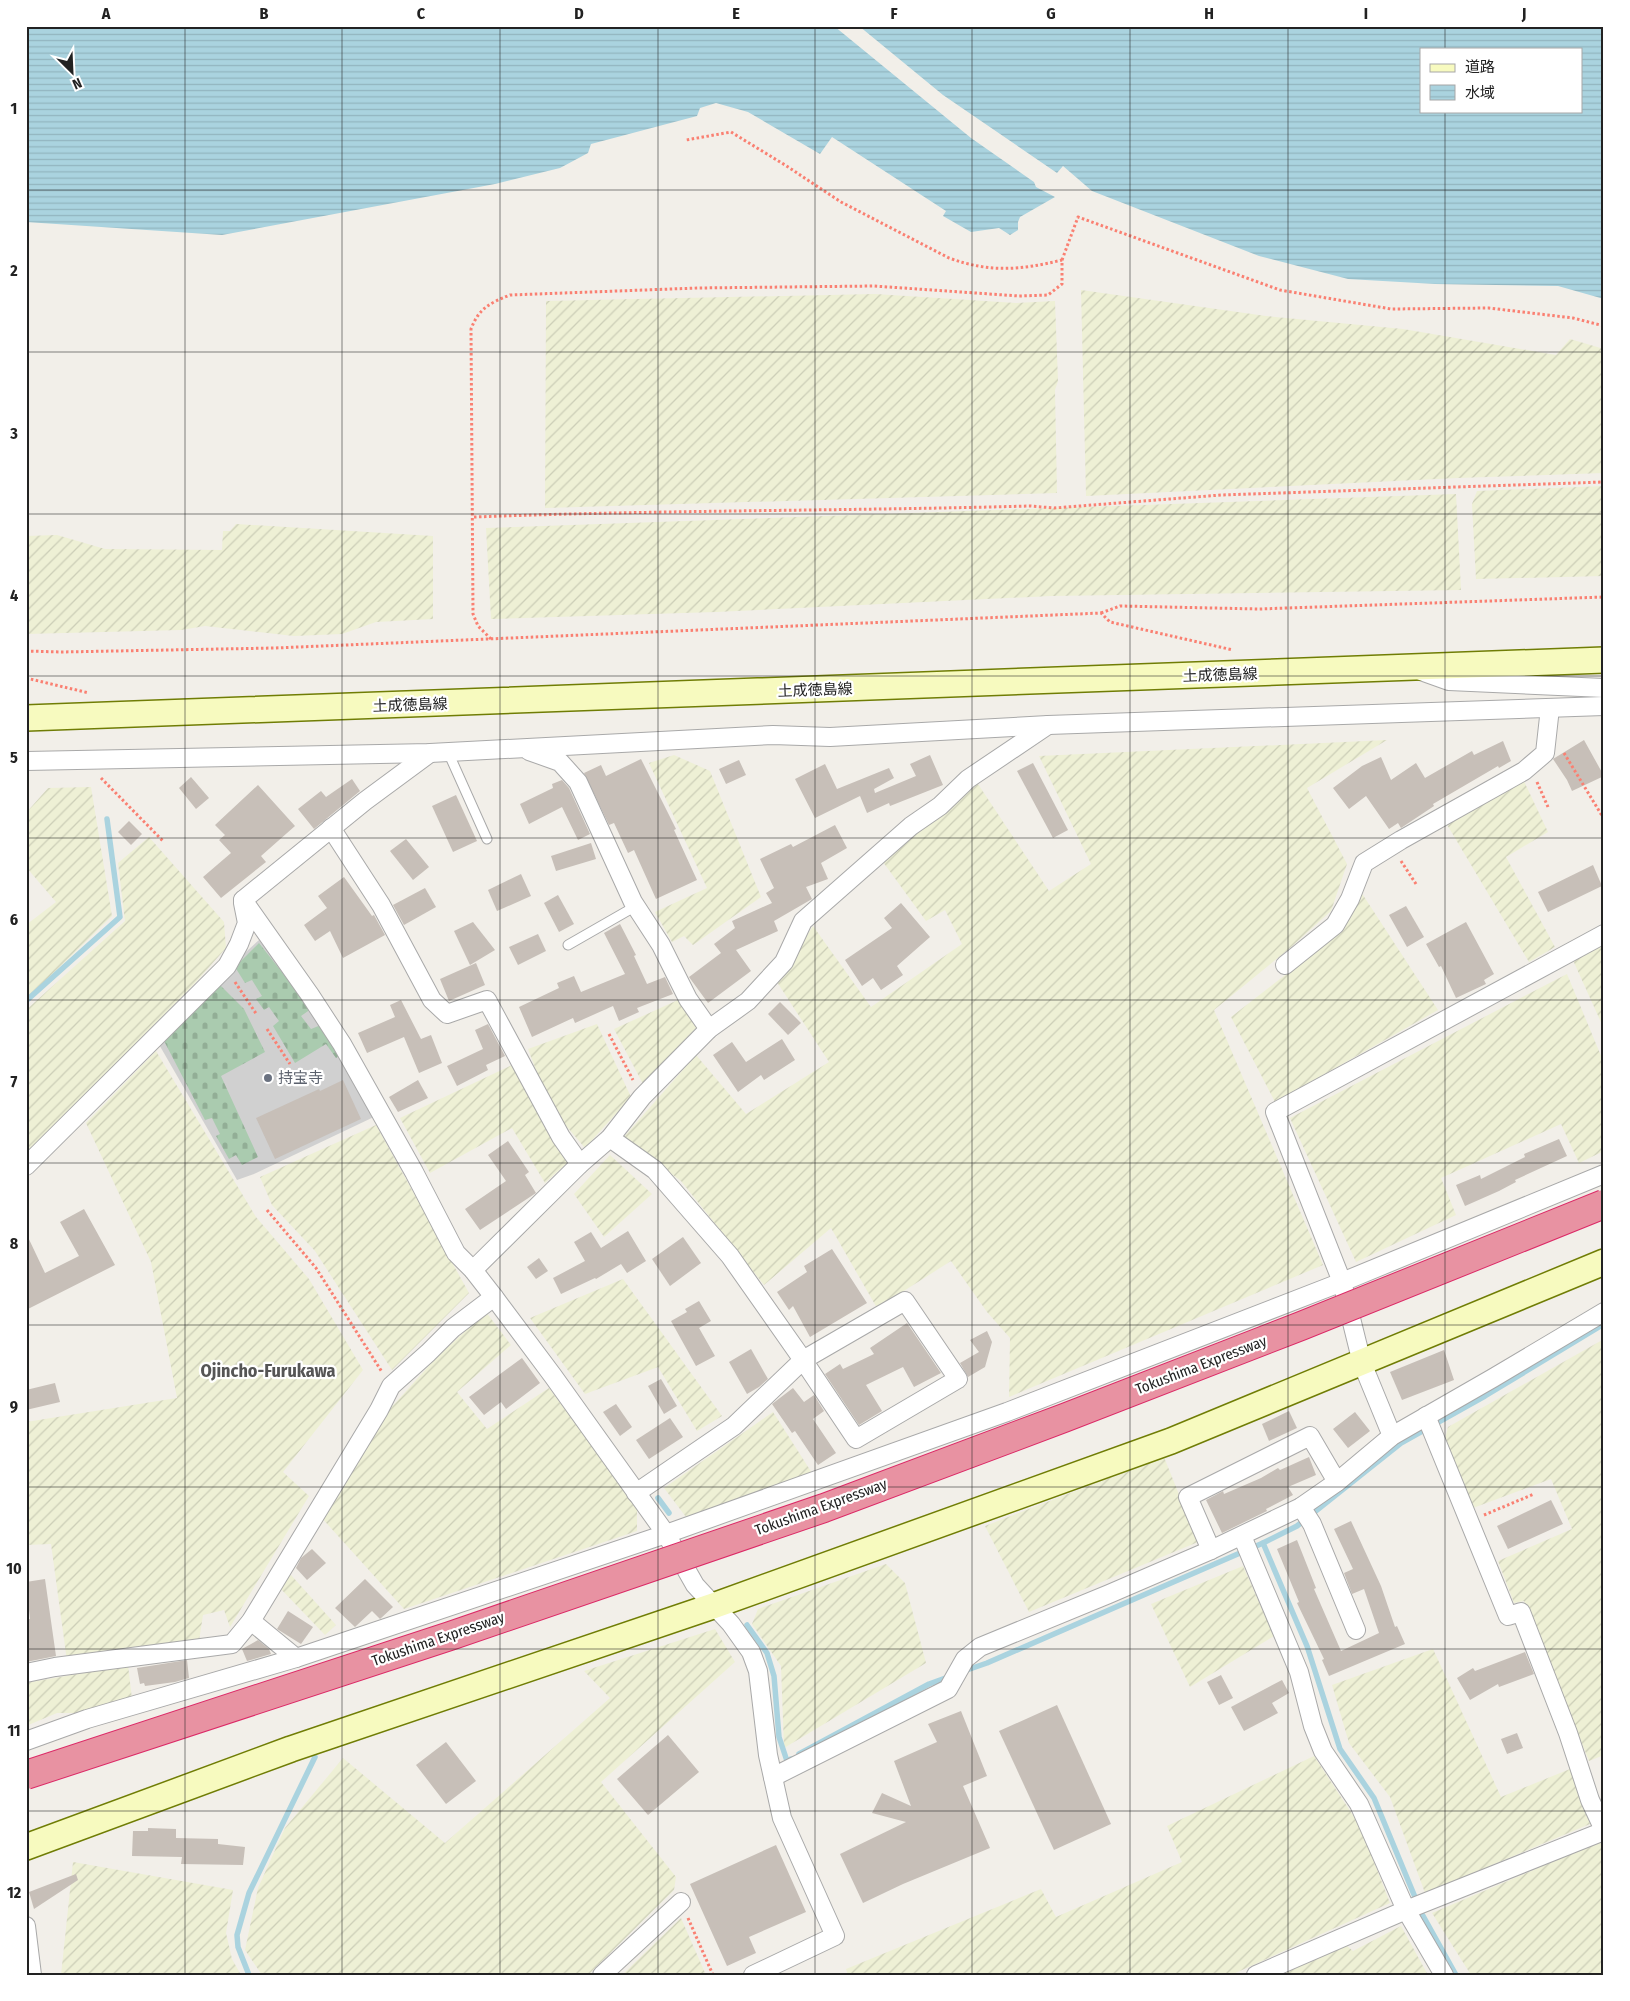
<svg xmlns="http://www.w3.org/2000/svg" width="1630" height="2001" font-family="'Fira Sans Condensed','Noto Sans JP',sans-serif">
<defs>
<pattern id="farmland-furrows" width="10" height="10" patternUnits="userSpaceOnUse" patternTransform="scale(1.25)"><rect width="10" height="10" fill="#eef0d5"/><path d="M-1 1l2-2M0 10L10 0M9 11l2-2" fill="none" stroke="#ccceb7"/></pattern>
<pattern id="cemetery-stones" width="16" height="16" patternUnits="userSpaceOnUse" patternTransform="scale(1.25)"><rect width="16" height="16" fill="#aacbaf"/><path d="M2 7V4a2 2 0 0 1 4 0v3zM10 15v-3a2 2 0 0 1 4 0v3z" fill="#92ae96"/></pattern>
<pattern id="water-rules" width="6" height="5" patternUnits="userSpaceOnUse" patternTransform="scale(1.25)"><rect width="6" height="5" fill="#aad3df"/><path d="M0 2.5h6" fill="none" stroke="#92b5bf"/></pattern>
</defs>
<rect width="100%" height="100%" fill="#f2efe9"/>
<polygon fill="#d0d0d0" points="259,940 312,1007 378,1115 254,1174 237,1180 157,1041 223,973"/>
<g fill="url(#farmland-furrows)">
<polygon points="1081,290 1266,316 1403,329 1556,355 1570,339 1604,349 1604,473 1458,478 1086,496"/>
<polygon points="875,294 1016,303 1055,301 1058,381 1055,390 1057,493 545,508 546,301"/>
<polygon points="1604,486 1604,576 1476,579 1472,504 1477,491"/>
<polygon points="1456,494 1461,590 1051,596 716,612 491,619 486,528"/>
<polygon points="236,524 433,536 433,619 376,622 342,634 294,636 205,626 181,630 26,634 26,536 57,535 105,549 222,550 223,531 230,531"/>
<polygon points="1387,740 1307,788 1347,864 1331,911 1290,948 1214,1010 1323,1265 1009,1397 1010,1338 987,1312 951,1261 877,1308 831,1228 764,1285 681,1181 623,1138 696,1055 746,1114 829,1062 777,982 813,926 871,1007 962,944 945,910 926,921 883,862 976,781 1049,891 1091,864 1039,756"/>
<polygon points="674,755 710,771 761,897 693,945 684,936 672,942 655,912 707,888 649,763"/>
<polygon points="1522,777 1548,832 1506,857 1555,947 1529,962 1446,823"/>
<polygon points="91,787 112,916 26,1000 26,925 56,902 26,867 26,813 48,788"/>
<polygon points="149,837 224,922 226,948 196,982 26,1155 26,1010 125,921 118,863"/>
<polygon points="1361,892 1438,1010 1275,1102 1231,1017 1334,937"/>
<polygon points="1604,941 1604,1029 1572,958"/>
<polygon points="1567,974 1604,1063 1604,1151 1579,1163 1561,1124 1441,1178 1456,1215 1356,1262 1290,1118"/>
<polygon points="678,1000 698,1026 643,1084 614,1029"/>
<polygon points="597,1024 631,1097 585,1148 550,1107 528,1049"/>
<polygon points="156,1051 256,1217 309,1279 363,1370 283,1472 309,1496 230,1627 224,1610 203,1615 199,1641 67,1661 51,1544 26,1545 26,1422 177,1398 151,1262 86,1123"/>
<polygon points="514,1064 550,1137 568,1162 545,1183 512,1128 430,1173 400,1118"/>
<polygon points="376,1125 469,1293 392,1370 315,1251 272,1205 260,1177"/>
<polygon points="610,1155 652,1194 604,1237 574,1194"/>
<polygon points="623,1279 722,1416 697,1431 658,1367 585,1394 530,1318"/>
<polygon points="486,1312 511,1345 457,1392 487,1429 549,1388 637,1507 637,1531 404,1609 320,1516 388,1411 436,1358"/>
<polygon points="1604,1339 1604,1755 1589,1761 1524,1601 1514,1603 1498,1561 1572,1529 1551,1479 1473,1508 1445,1439 1448,1427"/>
<polygon points="773,1412 812,1473 686,1517 664,1488"/>
<polygon points="1164,1457 1198,1542 1029,1612 985,1526"/>
<polygon points="886,1564 905,1583 926,1663 784,1748 781,1666 752,1624 758,1609"/>
<polygon points="1243,1566 1274,1636 1190,1687 1151,1604"/>
<polygon points="291,1575 336,1625 325,1635 278,1586"/>
<polygon points="715,1629 735,1662 601,1782 676,1877 674,1890 588,1975 262,1975 245,1950 258,1888 285,1828 343,1758 445,1843 610,1698 584,1671"/>
<polygon points="1433,1649 1501,1797 1570,1769 1590,1824 1425,1893 1390,1797 1349,1743 1332,1685"/>
<polygon points="128,1665 132,1699 75,1713 57,1713 26,1726 26,1683"/>
<polygon points="1314,1756 1360,1826 1390,1903 1231,1975 848,1975 846,1969 1041,1889 1056,1917 1182,1862 1167,1826"/>
<polygon points="1602,1841 1604,1846 1604,1975 1471,1975 1432,1913"/>
<polygon points="73,1862 233,1890 226,1933 232,1959 241,1975 61,1975"/>
<polygon points="681,1918 706,1975 622,1975"/>
<polygon points="1401,1926 1428,1975 1280,1975 1347,1946 1353,1951"/>
</g>
<g fill="url(#cemetery-stones)">
<polygon points="259,943 311,1009 301,1016 311,1029 321,1025 341,1055 336,1058 326,1044 295,1063 273,1026 279,1021 269,1007 264,1010 256,999 262,996 252,980 245,983 235,967"/>
<polygon points="219,984 244,1009 265,1052 221,1076 258,1157 242,1165 236,1155 229,1159 216,1136 220,1134 212,1118 205,1120 163,1039"/>
</g>
<g fill="url(#water-rules)" fill-rule="evenodd">
<polygon points="26,26 834,26 971,138 1034,182 1036,187 1055,197 1020,217 1018,222 1018,230 1010,235 999,228 971,232 943,216 946,211 832,137 820,154 748,112 716,103 700,108 697,116 591,144 588,153 560,168 495,184 222,235 26,222"/>
<path d="M859 26H1604V299L1558 286 1435 284 1348 279 1259 256 1092 191 1063 166 1057 173 943 95ZM1421 49H1581V111H1421Z"/>
</g>
<g fill="none" stroke-linecap="round" stroke-linejoin="round">
<g stroke="#aad3df" stroke-width="5.5">
<polyline points="26,1001 120,917 107,819"/>
<polyline points="658,1498 669,1513"/>
<polyline points="1263,1543 1297,1526 1401,1443 1485,1396 1604,1324"/>
<polyline points="747,1625 767,1653 774,1676 779,1737 787,1761 791,1759"/>
<polyline points="964,1671 987,1663 1263,1543 1307,1646 1340,1749 1374,1798 1422,1914 1456,1975"/>
<polyline points="799,1754 929,1684 951,1676"/>
<polyline points="249,1975 238,1947 237,1935 249,1893 315,1757"/>
</g>
</g>
<g fill="#c7bfb8">
<polygon points="1584,740 1604,776 1572,791 1567,780 1553,759"/>
<polygon points="1503,741 1511,761 1499,768 1498,766 1433,804 1434,806 1401,828 1398,823 1389,829 1366,796 1349,809 1333,788 1362,766 1381,757 1391,780 1416,763 1425,778 1472,751 1474,755"/>
<polygon points="930,755 943,785 890,806 889,803 867,813 860,796 815,818 795,779 825,764 837,789 889,768 894,778 874,789 875,793 916,776 910,764"/>
<polygon points="641,759 676,829 674,830 697,880 656,899 634,850 628,853 614,823 609,825 584,773 601,765 606,776"/>
<polygon points="739,760 746,775 726,784 719,769"/>
<polygon points="1033,763 1068,830 1053,838 1017,771"/>
<polygon points="191,777 209,798 196,809 179,788"/>
<polygon points="352,779 360,791 314,829 298,809 321,791 326,797"/>
<polygon points="562,780 569,788 590,834 578,840 562,807 529,824 520,804 553,788 552,784"/>
<polygon points="258,785 295,826 261,856 266,862 221,898 203,877 231,853 219,840 225,835 215,825"/>
<polygon points="456,795 477,841 453,852 432,806"/>
<polygon points="129,821 142,834 131,845 118,832"/>
<polygon points="835,825 847,848 821,863 828,879 806,887 812,899 774,921 778,931 736,950 751,971 708,1003 689,977 721,953 714,944 735,928 732,921 772,903 766,893 774,888 760,859 791,844 793,847"/>
<polygon points="406,839 429,867 413,880 390,851"/>
<polygon points="591,843 596,859 556,871 551,856"/>
<polygon points="1593,865 1602,886 1548,912 1538,892"/>
<polygon points="521,874 531,896 497,911 488,890"/>
<polygon points="344,877 372,916 374,915 385,935 343,958 330,931 315,941 304,925 327,908 318,896"/>
<polygon points="425,888 436,907 404,925 393,905"/>
<polygon points="558,895 574,924 559,932 544,903"/>
<polygon points="901,903 930,937 897,966 903,975 881,990 873,978 862,986 845,960 892,928 884,918"/>
<polygon points="1406,906 1424,937 1407,947 1389,915"/>
<polygon points="473,922 495,950 470,965 454,931"/>
<polygon points="1466,922 1494,974 1484,980 1486,984 1456,998 1441,966 1439,967 1426,944"/>
<polygon points="620,924 636,955 634,956 647,984 665,977 673,994 637,1008 639,1012 619,1021 613,1006 575,1023 573,1018 532,1037 519,1007 559,988 557,983 574,976 581,992 625,974 604,933"/>
<polygon points="538,934 546,951 518,965 509,947"/>
<polygon points="476,963 485,985 449,1001 440,979"/>
<polygon points="401,1000 421,1039 431,1035 442,1063 419,1073 404,1037 367,1053 358,1033 395,1017 390,1005"/>
<polygon points="780,1002 801,1023 788,1035 768,1014"/>
<polygon points="488,1024 505,1056 486,1065 488,1070 457,1086 447,1066 483,1049 475,1030"/>
<polygon points="782,1039 795,1060 764,1080 761,1075 738,1092 713,1055 732,1042 746,1062"/>
<polygon points="343,1080 361,1119 275,1159 256,1118 319,1089 320,1091"/>
<polygon points="418,1080 428,1098 398,1112 389,1097"/>
<polygon points="1559,1139 1567,1156 1515,1180 1516,1182 1499,1191 1465,1206 1456,1185 1480,1175 1481,1179 1525,1157 1524,1154"/>
<polygon points="508,1141 529,1172 525,1175 536,1193 480,1230 465,1209 506,1181 488,1155"/>
<polygon points="84,1209 115,1265 26,1310 26,1233 45,1273 79,1256 60,1222"/>
<polygon points="628,1231 646,1261 627,1273 621,1264 596,1279 595,1278 561,1294 553,1278 585,1261 574,1242 591,1232 601,1248"/>
<polygon points="683,1237 701,1263 670,1286 652,1259"/>
<polygon points="832,1249 867,1303 810,1337 793,1306 789,1310 777,1292 807,1272 804,1266"/>
<polygon points="539,1258 548,1271 536,1279 527,1267"/>
<polygon points="699,1301 711,1321 699,1328 715,1356 696,1366 671,1321 687,1312 685,1309"/>
<polygon points="907,1323 941,1373 914,1387 903,1367 866,1385 882,1411 859,1425 825,1374 840,1364 843,1369 874,1354 870,1348"/>
<polygon points="987,1331 992,1342 985,1367 968,1377 960,1363 979,1352 970,1340"/>
<polygon points="751,1349 768,1379 759,1387 747,1394 729,1362"/>
<polygon points="1444,1350 1454,1380 1402,1400 1390,1372"/>
<polygon points="522,1358 540,1383 506,1409 501,1402 484,1415 469,1397"/>
<polygon points="661,1379 677,1406 664,1414 648,1386"/>
<polygon points="55,1383 60,1402 26,1410 26,1390"/>
<polygon points="793,1388 804,1402 814,1395 824,1411 813,1419 836,1453 818,1465 795,1431 792,1433 772,1404"/>
<polygon points="616,1404 632,1427 620,1436 603,1412"/>
<polygon points="1289,1411 1297,1428 1269,1441 1262,1424"/>
<polygon points="1355,1412 1370,1431 1348,1448 1333,1429"/>
<polygon points="670,1418 683,1437 649,1459 636,1440"/>
<polygon points="1309,1457 1316,1475 1288,1487 1293,1495 1266,1509 1267,1511 1222,1533 1206,1500 1223,1491 1224,1494 1261,1478 1278,1468 1280,1470"/>
<polygon points="1551,1500 1563,1524 1508,1549 1497,1526"/>
<polygon points="1351,1521 1381,1586 1395,1627 1397,1626 1405,1644 1329,1676 1322,1660 1324,1659 1297,1603 1299,1602 1277,1549 1297,1540 1316,1588 1314,1589 1341,1651 1379,1633 1364,1589 1352,1594 1344,1573 1353,1569 1334,1529"/>
<polygon points="312,1549 326,1563 307,1580 296,1568 301,1558"/>
<polygon points="45,1579 56,1656 26,1662 26,1619 30,1619 26,1582"/>
<polygon points="365,1579 393,1607 380,1619 372,1611 355,1627 335,1608"/>
<polygon points="288,1611 313,1627 301,1644 277,1629"/>
<polygon points="258,1640 269,1649 271,1654 247,1661 242,1649"/>
<polygon points="1525,1652 1534,1674 1499,1687 1498,1684 1470,1700 1457,1678 1473,1668 1475,1671"/>
<polygon points="187,1660 189,1678 175,1682 145,1686 144,1683 140,1684 137,1668"/>
<polygon points="1221,1675 1233,1698 1219,1705 1207,1682"/>
<polygon points="1282,1680 1289,1693 1272,1703 1278,1713 1244,1731 1231,1707"/>
<polygon points="1057,1705 1111,1824 1054,1850 999,1731"/>
<polygon points="961,1711 987,1776 963,1786 990,1848 903,1884 863,1903 840,1854 906,1822 872,1813 882,1793 911,1806 894,1761 937,1742 928,1724"/>
<polygon points="1517,1733 1523,1748 1507,1754 1501,1739"/>
<polygon points="668,1735 699,1772 648,1815 617,1779"/>
<polygon points="446,1742 476,1781 446,1804 416,1765"/>
<polygon points="148,1828 176,1829 176,1838 218,1839 218,1844 245,1847 243,1865 181,1864 182,1857 132,1856 133,1831 148,1831"/>
<polygon points="776,1845 806,1912 749,1937 756,1953 727,1966 690,1884"/>
<polygon points="76,1874 78,1880 34,1909 29,1892"/>
</g>
<g fill="none" stroke-linecap="round" stroke-linejoin="round">
<defs>
<g id="lane">
<polyline points="448,752 487,839"/>
<polyline points="568,945 636,906"/>
</g>
<g id="street">
<polyline points="1421,671 1449,681 1604,688"/>
<polyline points="529,751 560,762 578,782 633,902 661,945 688,999 709,1029"/>
<polyline points="26,761 430,753 773,735 830,737 1048,725 1604,706"/>
<polyline points="331,828 381,905 432,1000 447,1014 487,1000 561,1137 580,1164"/>
<polyline points="243,900 310,995 342,1044 414,1172 456,1253 473,1270 494,1297 553,1376 666,1534 695,1585 731,1624 751,1652 758,1671 768,1755 782,1818 835,1936 753,1975"/>
<polyline points="243,900 365,801 430,753"/>
<polyline points="1285,965 1335,925 1350,899 1364,863 1401,840 1524,771 1545,753 1550,708"/>
<polyline points="610,1138 655,1170 730,1256 803,1360 905,1301 958,1379 856,1439 803,1360 734,1426 636,1493"/>
<polyline points="26,1166 227,966 239,944 247,923 243,903"/>
<polyline points="473,1270 580,1164 610,1138 642,1097 709,1029 748,1001 784,962 803,921 911,826 940,806 968,779 1048,725"/>
<polyline points="1426,1416 1508,1616 1521,1612 1568,1733 1590,1800 1604,1830"/>
<polyline points="1392,1436 1362,1363 1342,1282 1275,1112 1604,934"/>
<polyline points="1301,1507 1312,1524 1356,1630"/>
<polyline points="1242,1536 1299,1672 1313,1726 1323,1751 1359,1804 1406,1910 1444,1975"/>
<polyline points="1211,1550 1188,1497 1310,1436 1337,1482"/>
<polyline points="251,1621 296,1658"/>
<polyline points="26,1673 55,1667 232,1644 251,1621 379,1410 391,1386 428,1353 453,1328 494,1297"/>
<polyline points="26,1741 87,1719 296,1658 666,1534 1007,1412 1342,1282 1604,1174"/>
<polyline points="773,1777 948,1689 965,1659 980,1647 1109,1594 1211,1550 1301,1507 1337,1482 1392,1436 1493,1378 1604,1312"/>
<polyline points="26,1926 32,1975"/>
<polyline points="602,1975 681,1902"/>
<polyline points="1256,1975 1406,1910 1604,1831"/>
</g>
<g id="secondary">
<polyline points="26,718 1604,660"/>
<polyline points="26,1847 291,1749 713,1606 1171,1441 1604,1262"/>
</g>
</defs>
<use href="#lane" stroke="#a9a9a9" stroke-width="11"/>
<use href="#street" stroke="#a9a9a9" stroke-width="20"/>
<use href="#secondary" stroke="#707d05" stroke-width="28"/>
<g stroke="#fa8072" stroke-width="3" stroke-dasharray="2.5 2.5" stroke-linecap="butt">
<polyline points="1062,260 1078,217 1280,290 1391,309 1489,308 1573,318 1604,326"/>
<path d="M474 517C659 510 845 511 1030 506L1054 508 1221 495 1604 482"/>
<polyline points="1101,613 1120,606 1259,609 1604,597"/>
<path d="M491 639 478 626 473 614 471 329C479 308 490 303 510 295L698 288 874 286 1019 296 1048 295 1062 284V260C1021 270 990 273 949 258L841 202 785 165 731 132 686 140"/>
<polyline points="26,651 61,652 275,648 1101,613 1110,622 1233,650"/>
<polyline points="26,678 89,693"/>
<polyline points="1564,753 1604,819"/>
<polyline points="101,778 164,842"/>
<polyline points="1537,782 1548,807"/>
<polyline points="1401,861 1416,884"/>
<polyline points="235,982 257,1015"/>
<polyline points="267,1029 290,1064"/>
<polyline points="609,1034 633,1080"/>
<polyline points="267,1210 316,1268 382,1372"/>
<polyline points="1484,1515 1534,1494"/>
<polyline points="688,1918 713,1975"/>
</g>
<use href="#lane" stroke="#fff" stroke-width="9"/>
<use href="#street" stroke="#fff" stroke-width="18"/>
<use href="#secondary" stroke="#f7fabf" stroke-width="25"/>
<defs>
<polyline id="highway-bridge" points="26,1775 450,1636 824,1508 1064,1418 1301,1326 1604,1204"/>
</defs>
<use href="#highway-bridge" stroke="#dc2a67" stroke-width="30" stroke-linecap="butt"/>
<use href="#highway-bridge" stroke="#e892a2" stroke-width="28"/>
</g>
<path fill="none" stroke="#222" stroke-width="1" stroke-opacity="0.55" d="M185 26V1975M342 26V1975M500 26V1975M658 26V1975M815 26V1975M972 26V1975M1130 26V1975M1288 26V1975M1445 26V49M1445 111V1975M26 190H1604M26 352H1604M26 514H1604M26 676H1604M26 838H1604M26 1000H1604M26 1163H1604M26 1325H1604M26 1487H1604M26 1649H1604M26 1811H1604"/>
<circle fill="#6b7280" stroke="#fff" stroke-width="2" cx="268" cy="1078" r="5"/>
<g text-anchor="middle" dominant-baseline="central" stroke-width="4.5" stroke-linejoin="round" paint-order="stroke">
<g font-size="15" fill="#222" stroke="#fff">
<text transform="translate(1220 675) rotate(-2)">土成徳島線</text>
<text transform="translate(815 690) rotate(-2)">土成徳島線</text>
<text transform="translate(410 705) rotate(-2)">土成徳島線</text>
<text transform="translate(1201 1365) rotate(-21)">Tokushima Expressway</text>
<text transform="translate(821 1507) rotate(-20)">Tokushima Expressway</text>
<text transform="translate(438 1639) rotate(-19)">Tokushima Expressway</text>
</g>
<g font-size="15" fill="#5b616d" stroke="#fff" text-anchor="start">
<text x="278" y="1078">持宝寺</text>
</g>
<g font-size="18" font-weight="bold" fill="#555" stroke="#fff">
<text x="268" y="1371">Ojincho-Furukawa</text>
</g>
</g>
<rect width="1630" height="2001" fill="none" stroke="#ffffff" stroke-width="55"/>
<rect x="1420" y="48" width="162" height="65" fill="#ffffff" stroke="#a7a7a7"/>
<rect x="1430" y="64" width="25" height="8" fill="#f7fabf" stroke="#a7a7a7"/>
<text x="1465" y="72" font-size="15" fill="#222222">道路</text>
<rect x="1430" y="85" width="25" height="15" fill="url(#water-rules)" stroke="#a7a7a7"/>
<text x="1465" y="98" font-size="15" fill="#222222">水域</text>
<g transform="translate(72 72) rotate(156)" stroke="#ffffff" stroke-width="4" paint-order="stroke">
<path d="M0-4L9 19L0 12L-9 19Z" fill="#222222"/>
<text y="-8" font-size="14" font-weight="bold" text-anchor="middle" fill="#222222">N</text>
</g>
<rect x="28" y="28" width="1574" height="1946" fill="none" stroke="#222" stroke-width="2"/>
<g font-size="16" text-anchor="middle" font-weight="bold" fill="#222">
<text x="106" y="19">A</text>
<text x="264" y="19">B</text>
<text x="421" y="19">C</text>
<text x="579" y="19">D</text>
<text x="736" y="19">E</text>
<text x="894" y="19">F</text>
<text x="1051" y="19">G</text>
<text x="1209" y="19">H</text>
<text x="1366" y="19">I</text>
<text x="1524" y="19">J</text>
<text x="14" y="114">1</text>
<text x="14" y="276">2</text>
<text x="14" y="439">3</text>
<text x="14" y="601">4</text>
<text x="14" y="763">5</text>
<text x="14" y="925">6</text>
<text x="14" y="1087">7</text>
<text x="14" y="1249">8</text>
<text x="14" y="1412">9</text>
<text x="14" y="1574">10</text>
<text x="14" y="1736">11</text>
<text x="14" y="1898">12</text>
</g>
</svg>
